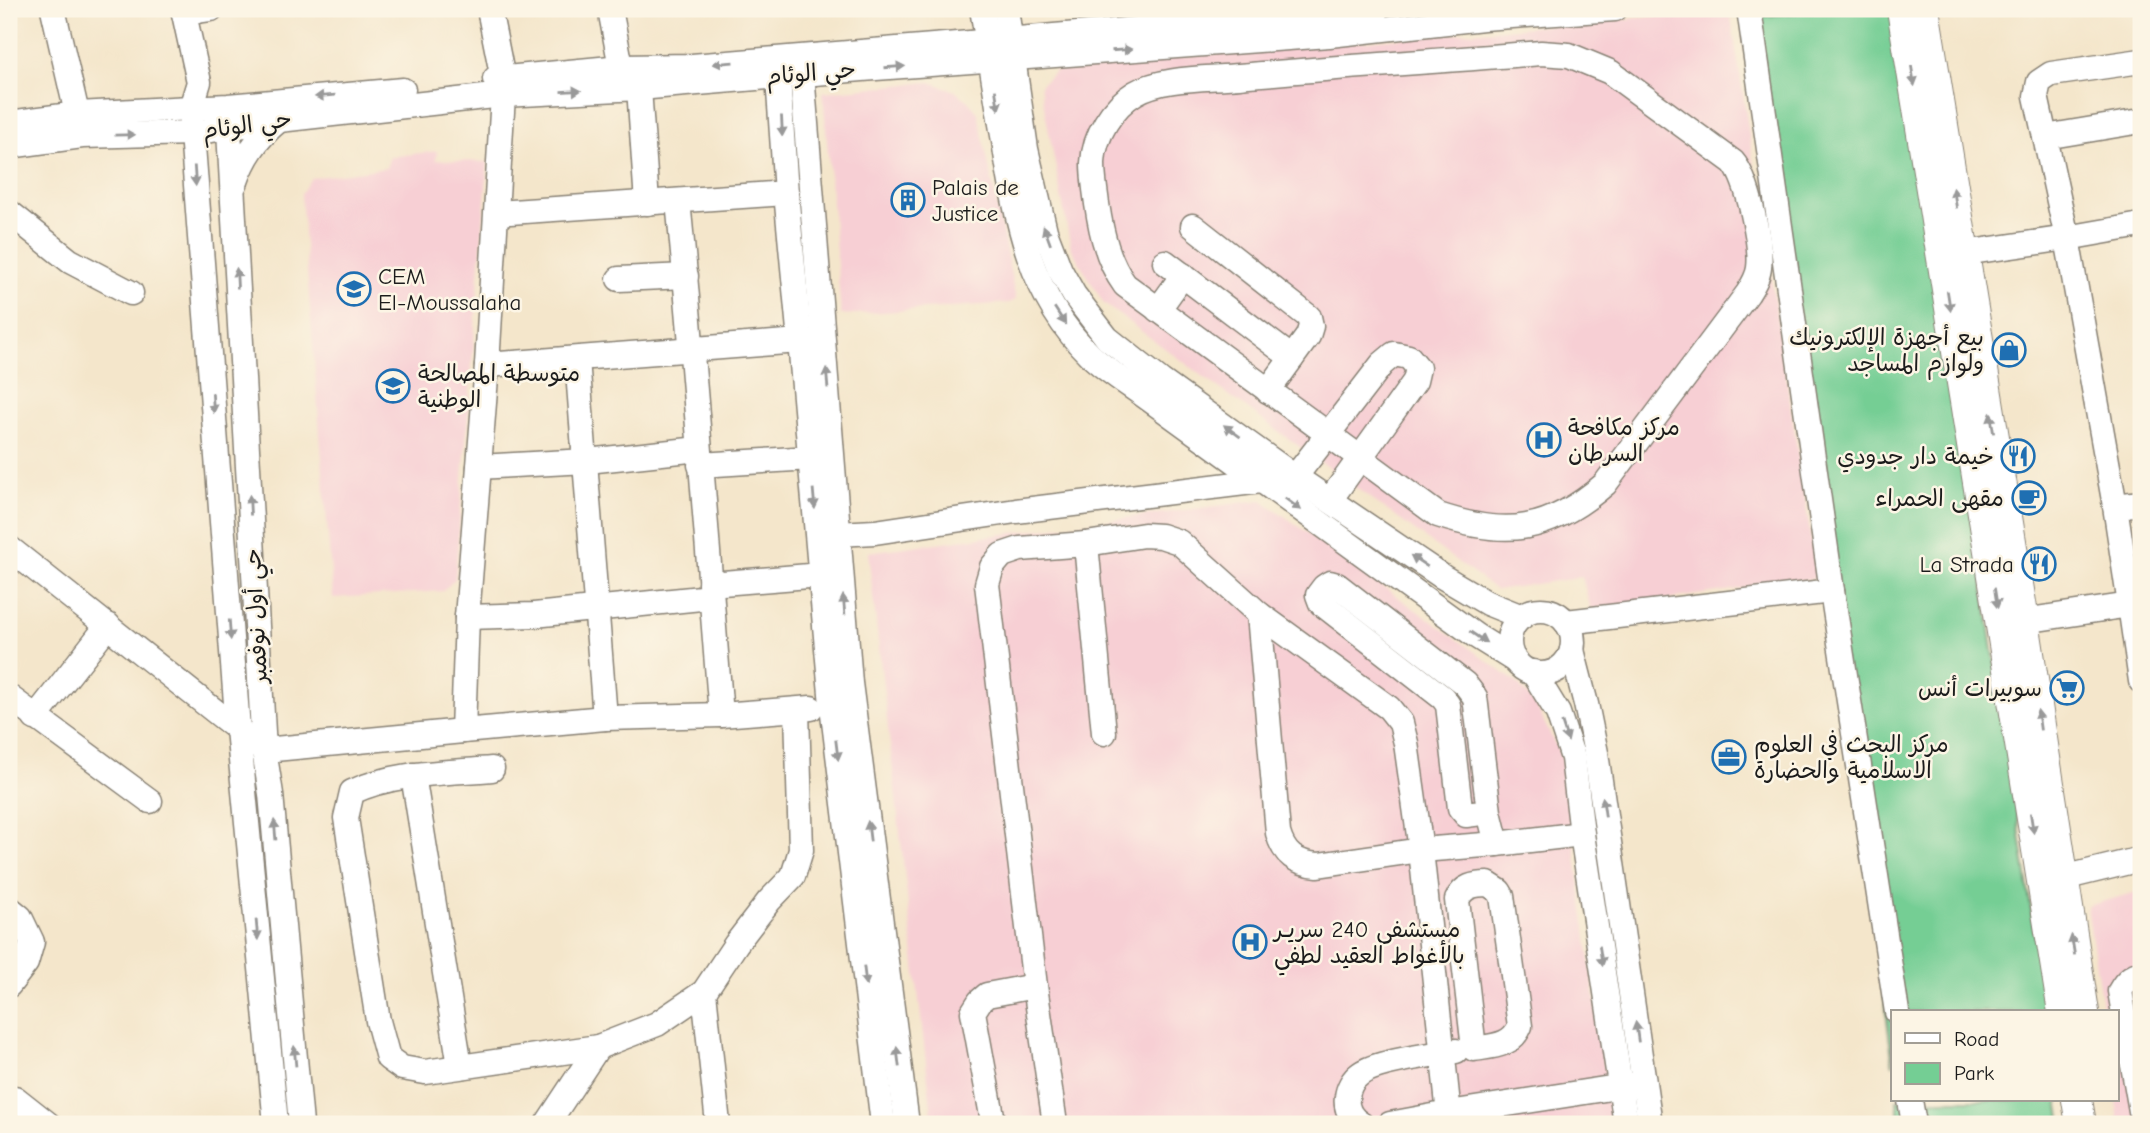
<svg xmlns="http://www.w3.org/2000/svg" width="2150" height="1133" font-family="'Comic Neue','Playpen Sans Arabic',sans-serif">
<rect width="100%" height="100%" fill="#fcf5e5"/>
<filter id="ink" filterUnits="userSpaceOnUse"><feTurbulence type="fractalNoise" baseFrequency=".0143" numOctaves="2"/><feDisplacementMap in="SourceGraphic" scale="14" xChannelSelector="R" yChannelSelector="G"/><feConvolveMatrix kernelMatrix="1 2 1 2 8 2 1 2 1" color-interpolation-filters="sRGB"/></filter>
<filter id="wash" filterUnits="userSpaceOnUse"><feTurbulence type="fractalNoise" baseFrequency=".00686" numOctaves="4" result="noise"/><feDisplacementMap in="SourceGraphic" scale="28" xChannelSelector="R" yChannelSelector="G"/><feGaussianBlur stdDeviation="1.57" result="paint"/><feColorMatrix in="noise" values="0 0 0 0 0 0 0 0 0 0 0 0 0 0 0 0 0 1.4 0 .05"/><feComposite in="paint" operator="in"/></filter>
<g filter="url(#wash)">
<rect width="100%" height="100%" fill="#f4e6cb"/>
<g fill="#f7cfd4">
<polygon points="1730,10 1817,578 1591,610 1582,577 1496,590 1104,304 1071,248 1040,85 1060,67"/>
<polygon points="930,82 955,91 966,99 978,113 1016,300 1009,303 841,315 823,92"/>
<polygon points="437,151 436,160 488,162 455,579 443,591 333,598 301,194 311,178 386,168 390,157"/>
<polygon points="1262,500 1486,660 1517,683 1536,706 1563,760 1612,1124 933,1124 868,552"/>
<polygon points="2141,891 2141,1124 2119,1124 2116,1100 2117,1012 2103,1012 2087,906"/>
</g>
<g fill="#74ce94" stroke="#487558" stroke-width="2">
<polygon points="1827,9 1899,9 2046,1012 1893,1012 1893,1065 1758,17"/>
<polygon points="1897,1100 2058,1100 2062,1124 1900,1124"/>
</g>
</g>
<g filter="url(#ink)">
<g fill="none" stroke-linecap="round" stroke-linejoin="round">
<defs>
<g id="minor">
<polyline points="53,9 81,131"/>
<polyline points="183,9 199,82 191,108 192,133 238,729 276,1124"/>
<polyline points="489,9 503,79 503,95 487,365 800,341"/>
<polyline points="610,9 621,67"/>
<path d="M982 9C990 53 996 97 1004 141 1016 219 1030 297 1090 355 1106 370 1125 382 1142 394L1476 636 1516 661"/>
<polyline points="1006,9 1026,149 1045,231 1060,270 1074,295 1107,338 1161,381 1295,477 1443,577 1487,603 1522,617"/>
<polyline points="1749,9 1832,591 1897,1012"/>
<polyline points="184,13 211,9"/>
<path d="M1541 53 1569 55 1610 72 1733 162C1748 179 1762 245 1759 268 1758 277 1753 285 1748 293L1605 484C1549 532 1507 538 1438 515L1125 285C1105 258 1099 222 1095 189 1094 181 1093 172 1093 163 1094 136 1112 107 1135 93 1162 77 1208 79 1239 76 1340 67 1440 61 1541 53Z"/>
<polyline points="801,60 850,683 907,1124"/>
<polyline points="2141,61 2051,74 2039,82 2036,96 2067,238 2141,225"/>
<polyline points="777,62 786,193 800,341 832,705 883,1124"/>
<polyline points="495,79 621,67 692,66 1377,9"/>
<polyline points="639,88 647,203"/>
<polyline points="228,113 264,750 271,794 301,1124"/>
<polyline points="9,123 78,114 228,106 403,90"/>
<polyline points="2045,137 2141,121"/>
<polyline points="9,146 82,136 192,133 279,120 503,95 639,88 862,69 1329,35 1483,18 1615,9"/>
<path d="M235 184C244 157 257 138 279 120"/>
<path d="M678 201C695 372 707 544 721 715"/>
<polyline points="9,212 70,261 131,293"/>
<polyline points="497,213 786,193"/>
<polyline points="1193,226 1309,317 1311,326 1308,336 1268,391"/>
<polyline points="1964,253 2067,238 2115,506 2130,605 2141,603"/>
<polyline points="1165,262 1292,358"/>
<polyline points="619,279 686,276"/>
<polyline points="1158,310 1183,275"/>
<polyline points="577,359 605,718"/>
<polyline points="487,365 467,617 463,731 605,718 721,715 811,708"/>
<polyline points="700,465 811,458"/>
<polyline points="479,467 587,461 699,449"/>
<polyline points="1295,477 1382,364 1394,354 1409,357 1418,368 1415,381 1330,500"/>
<polyline points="2115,506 2141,503"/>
<polyline points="838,534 875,532 1016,511 1261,481"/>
<polyline points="1086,544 1104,733"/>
<polyline points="9,548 264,750 463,731"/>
<polyline points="710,584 821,575"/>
<circle cx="1541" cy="642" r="32"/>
<path d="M1259 614 1278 833C1284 855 1296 863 1318 865L1421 850 1497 844 1582 834"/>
<polyline points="467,617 534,615 711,597"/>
<polyline points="2024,621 2130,605 2141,681"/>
<polyline points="1566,622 1832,591"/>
<polyline points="1572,650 1586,704 1596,753 1650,1124"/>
<polyline points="1533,672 1558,713 1573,758 1582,834 1626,1124"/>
<polyline points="9,697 150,801"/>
<polyline points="35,718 108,625"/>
<path d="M492 769C445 773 394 772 352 792L346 818 378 1021 388 1058 402 1068 425 1072 598 1047 657 1024 704 992 736 944 769 901 793 876 801 850 797 710"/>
<polyline points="413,775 460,1066"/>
<polyline points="1489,812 1466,815 1460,808 1448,705 1443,698 1321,603 1318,595 1324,587 1330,583 1337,585 1465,684 1475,697 1489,812 1497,844"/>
<polyline points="2063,878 2141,859"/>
<path d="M1488 884 1499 891 1502 896 1520 1026C1512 1046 1493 1046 1474 1049L1457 900C1463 886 1474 884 1488 884Z"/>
<polyline points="9,908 20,917 32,942 26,963 9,985"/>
<path d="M2141 973C2131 975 2125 982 2120 991L2141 1111"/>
<polyline points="704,992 718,1124"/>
<polyline points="15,1098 48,1124"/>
<polyline points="1910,1100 1914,1124"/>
<polyline points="993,1121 973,1012 980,1001 987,995 1035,986"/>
<polyline points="547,1124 598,1047"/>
<polyline points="1055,1124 1035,986 987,584 992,567 1002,555 1020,549 1086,544 1144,535 1161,536 1179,542 1259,614 1389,708 1401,723 1406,743 1421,850 1450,1124"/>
<path d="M1361 1124C1351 1118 1345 1109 1347 1097 1348 1088 1353 1079 1360 1074 1377 1061 1434 1055 1456 1051"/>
<polyline points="1390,1124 1449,1113 1637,1084"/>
</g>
<g id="major">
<polyline points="1902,9 2063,1012"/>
<polyline points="1924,9 2024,621 2084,1012"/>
<polyline points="2077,1100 2081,1124"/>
</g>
</defs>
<use href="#minor" stroke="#888174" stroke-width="27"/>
<use href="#major" stroke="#888174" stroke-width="32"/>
<use href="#minor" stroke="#fff" stroke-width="24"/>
<use href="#major" stroke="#fff" stroke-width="30"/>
</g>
<defs><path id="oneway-solid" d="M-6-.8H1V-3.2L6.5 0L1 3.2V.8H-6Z" transform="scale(1.75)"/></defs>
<g fill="#999">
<use href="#oneway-solid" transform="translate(1122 50) rotate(-4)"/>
<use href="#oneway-solid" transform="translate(723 63) rotate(175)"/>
<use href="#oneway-solid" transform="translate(895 67) rotate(-4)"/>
<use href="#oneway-solid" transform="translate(1913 76) rotate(81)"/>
<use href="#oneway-solid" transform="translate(571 91) rotate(-3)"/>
<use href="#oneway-solid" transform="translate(325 96) rotate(175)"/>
<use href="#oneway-solid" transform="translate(997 100) rotate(81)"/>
<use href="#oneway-solid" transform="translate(782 126) rotate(87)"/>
<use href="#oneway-solid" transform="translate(125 135) rotate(-1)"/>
<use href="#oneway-solid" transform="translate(195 176) rotate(86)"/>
<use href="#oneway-solid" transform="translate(1955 198) rotate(-99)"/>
<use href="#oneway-solid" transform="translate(1047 235) rotate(-110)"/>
<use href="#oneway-solid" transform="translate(237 278) rotate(-93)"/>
<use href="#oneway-solid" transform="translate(1949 301) rotate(81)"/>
<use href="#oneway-solid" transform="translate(1060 316) rotate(57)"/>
<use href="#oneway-solid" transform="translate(827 378) rotate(-95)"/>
<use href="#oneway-solid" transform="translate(213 403) rotate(86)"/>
<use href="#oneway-solid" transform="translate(1992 423) rotate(-99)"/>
<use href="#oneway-solid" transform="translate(1232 431) rotate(-144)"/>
<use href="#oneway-solid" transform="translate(814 499) rotate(85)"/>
<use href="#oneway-solid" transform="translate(1293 504) rotate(36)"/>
<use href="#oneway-solid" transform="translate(250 505) rotate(-93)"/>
<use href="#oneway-solid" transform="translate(1419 561) rotate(-146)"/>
<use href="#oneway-solid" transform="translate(1996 598) rotate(81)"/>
<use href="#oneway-solid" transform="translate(844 605) rotate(-95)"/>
<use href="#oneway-solid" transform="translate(230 630) rotate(86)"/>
<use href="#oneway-solid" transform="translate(1478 637) rotate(34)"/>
<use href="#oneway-solid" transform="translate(2039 720) rotate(-98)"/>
<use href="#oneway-solid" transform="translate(1565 732) rotate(72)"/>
<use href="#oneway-solid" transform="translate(837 750) rotate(83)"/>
<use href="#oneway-solid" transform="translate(1604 807) rotate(-98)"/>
<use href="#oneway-solid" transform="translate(2032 823) rotate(81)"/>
<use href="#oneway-solid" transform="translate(275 830) rotate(-95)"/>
<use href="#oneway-solid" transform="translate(869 831) rotate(-97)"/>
<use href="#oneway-solid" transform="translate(257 930) rotate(85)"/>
<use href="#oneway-solid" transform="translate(2073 945) rotate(-99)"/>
<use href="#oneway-solid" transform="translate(1601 956) rotate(81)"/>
<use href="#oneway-solid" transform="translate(865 976) rotate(83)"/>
<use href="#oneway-solid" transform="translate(1637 1032) rotate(-98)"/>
<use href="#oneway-solid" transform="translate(295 1056) rotate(-95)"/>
<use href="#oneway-solid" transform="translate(898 1057) rotate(-97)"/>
</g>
</g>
<defs>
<symbol id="building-ring" viewBox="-11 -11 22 22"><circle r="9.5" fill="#fcf5e5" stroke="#1f6fb2" stroke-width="1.5"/><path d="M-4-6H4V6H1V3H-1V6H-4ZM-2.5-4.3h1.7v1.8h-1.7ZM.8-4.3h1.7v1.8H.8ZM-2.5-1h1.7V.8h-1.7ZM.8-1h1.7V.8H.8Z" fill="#1f6fb2"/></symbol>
<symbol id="school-ring" viewBox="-11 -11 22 22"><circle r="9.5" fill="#fcf5e5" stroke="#1f6fb2" stroke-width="1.5"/><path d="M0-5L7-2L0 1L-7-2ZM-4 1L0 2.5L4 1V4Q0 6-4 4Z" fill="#1f6fb2"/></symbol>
<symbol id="shop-ring" viewBox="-11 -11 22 22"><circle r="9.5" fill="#fcf5e5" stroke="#1f6fb2" stroke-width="1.5"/><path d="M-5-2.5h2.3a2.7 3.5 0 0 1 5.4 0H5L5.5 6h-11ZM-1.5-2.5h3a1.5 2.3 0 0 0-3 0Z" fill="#1f6fb2"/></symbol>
<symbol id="hospital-ring" viewBox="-11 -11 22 22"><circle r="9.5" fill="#fcf5e5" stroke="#1f6fb2" stroke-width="1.5"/><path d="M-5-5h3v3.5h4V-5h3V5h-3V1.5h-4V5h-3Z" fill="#1f6fb2"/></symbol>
<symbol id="restaurant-ring" viewBox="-11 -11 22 22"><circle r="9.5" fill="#fcf5e5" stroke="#1f6fb2" stroke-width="1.5"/><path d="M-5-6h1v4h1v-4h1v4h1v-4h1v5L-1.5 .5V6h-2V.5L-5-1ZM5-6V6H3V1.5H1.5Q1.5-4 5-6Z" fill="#1f6fb2"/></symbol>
<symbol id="cafe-ring" viewBox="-11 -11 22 22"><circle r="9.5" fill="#fcf5e5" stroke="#1f6fb2" stroke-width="1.5"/><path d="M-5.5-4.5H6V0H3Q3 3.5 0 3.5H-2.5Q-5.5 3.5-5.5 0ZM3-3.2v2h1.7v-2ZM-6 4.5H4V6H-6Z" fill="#1f6fb2"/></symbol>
<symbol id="supermarket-ring" viewBox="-11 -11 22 22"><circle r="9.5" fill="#fcf5e5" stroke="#1f6fb2" stroke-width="1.5"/><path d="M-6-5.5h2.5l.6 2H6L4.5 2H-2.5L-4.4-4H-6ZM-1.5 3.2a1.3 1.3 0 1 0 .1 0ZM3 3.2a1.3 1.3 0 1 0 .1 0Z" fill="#1f6fb2"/></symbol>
<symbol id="office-ring" viewBox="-11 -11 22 22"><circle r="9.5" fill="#fcf5e5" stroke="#1f6fb2" stroke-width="1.5"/><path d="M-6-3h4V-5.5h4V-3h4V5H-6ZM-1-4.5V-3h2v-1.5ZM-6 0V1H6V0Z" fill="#1f6fb2"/></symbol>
</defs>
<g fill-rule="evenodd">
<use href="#building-ring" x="889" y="181" width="38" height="38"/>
<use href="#school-ring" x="335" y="270" width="38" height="38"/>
<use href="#shop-ring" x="1990" y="331" width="38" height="38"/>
<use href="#school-ring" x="374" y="367" width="38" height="38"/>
<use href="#hospital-ring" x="1525" y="421" width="38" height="38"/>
<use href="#restaurant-ring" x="1999" y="437" width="38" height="38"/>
<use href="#cafe-ring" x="2010" y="479" width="38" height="38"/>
<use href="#restaurant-ring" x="2020" y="545" width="38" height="38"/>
<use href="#supermarket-ring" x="2048" y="669" width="38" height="38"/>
<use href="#office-ring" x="1710" y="738" width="38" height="38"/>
<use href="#hospital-ring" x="1231" y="923" width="38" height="38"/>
</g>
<g text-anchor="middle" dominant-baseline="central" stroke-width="5" stroke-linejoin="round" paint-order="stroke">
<g font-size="23" fill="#1c1c1c" stroke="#fcf5e5">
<text transform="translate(811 73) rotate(-5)">حي الوئام</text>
<text transform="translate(247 125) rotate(-8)">حي الوئام</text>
<text transform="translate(256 616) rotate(-93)">حي أول نوفمبر</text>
</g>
<g font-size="23" fill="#1c1c1c" stroke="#fcf5e5" text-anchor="start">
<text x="932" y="187">Palais de<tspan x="932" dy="26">Justice</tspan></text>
<text x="378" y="276">CEM<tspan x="378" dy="26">El-Moussalaha</tspan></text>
<text x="1984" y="337" text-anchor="end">بيع أجهزة الإلكترونيك<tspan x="1984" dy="26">ولوازم المساجد</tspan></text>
<text x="418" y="373">متوسطة المصالحة<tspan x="418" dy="26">الوطنية</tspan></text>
<text x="1568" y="427">مركز مكافحة<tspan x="1568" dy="26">السرطان</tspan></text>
<text x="1994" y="456" text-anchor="end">خيمة دار جدودي</text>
<text x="2004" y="498" text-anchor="end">مقهى الحمراء</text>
<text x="2014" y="564" text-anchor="end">La Strada</text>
<text x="2042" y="688" text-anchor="end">سوبيرات أنس</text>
<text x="1754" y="744">مركز البحث في العلوم<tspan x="1754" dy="26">الاسلامية والحضارة</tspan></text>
<text x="1274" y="929">مستشفى 240 سريـر<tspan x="1274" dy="26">بالأغواط العقيد لطفي</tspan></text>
</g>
</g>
<rect width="2150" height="1133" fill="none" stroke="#fcf5e5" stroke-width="35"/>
<rect x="1891" y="1010" width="228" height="91" fill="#fcf5e5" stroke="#a29e95" stroke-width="2"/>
<rect x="1905" y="1033" width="35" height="10" fill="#ffffff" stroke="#a29e95" stroke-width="2"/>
<text x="1954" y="1046" font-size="21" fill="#1c1c1c">Road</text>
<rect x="1905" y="1063" width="35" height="21" fill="#74ce94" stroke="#a29e95" stroke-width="2"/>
<text x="1954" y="1080" font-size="21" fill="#1c1c1c">Park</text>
</svg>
